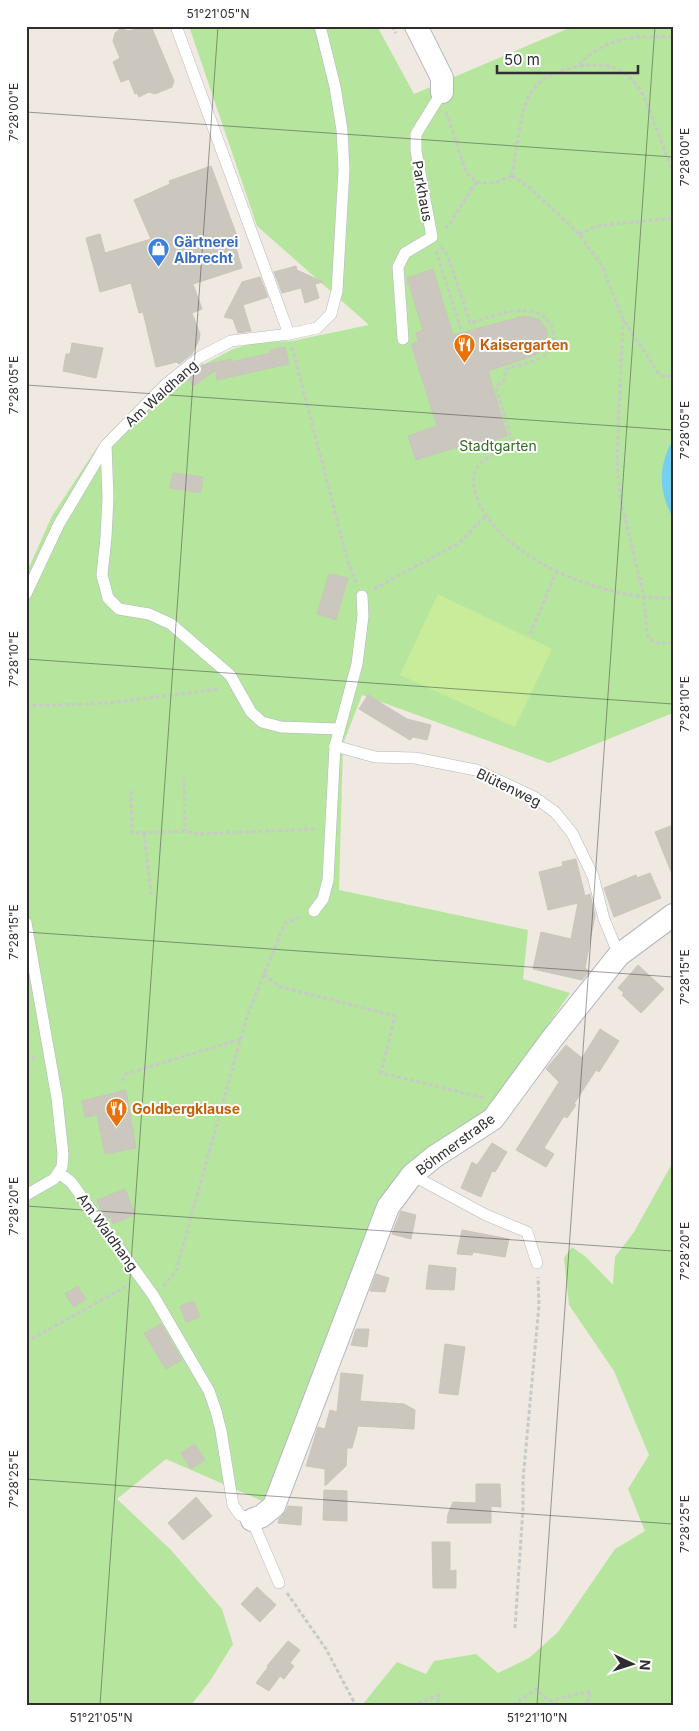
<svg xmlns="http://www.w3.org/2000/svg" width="699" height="1731" font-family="Inter,sans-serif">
<rect width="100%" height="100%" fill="#efe9e1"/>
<g fill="#b6e59e">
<polygon points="189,26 377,26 414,94 574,26 673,26 673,713 549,763 362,695 343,744 339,890 528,930 523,979 570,993 485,1116 398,1182 274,1506 166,1459 117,1499 171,1550 222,1609 233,1644 210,1681 191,1705 26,1705 26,574 52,516 96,449 165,385 233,349 254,343 292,341 369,325 257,226"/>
<polygon points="673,1162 673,1705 362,1705 397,1662 426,1674 434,1661 476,1654 498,1673 529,1658 558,1632 615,1549 645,1531 628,1489 649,1455 614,1371 569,1305 564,1258 572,1247 586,1257 613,1285 615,1257 634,1232"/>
</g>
<polygon fill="#c9ec9a" points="438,594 552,649 515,727 400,675"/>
<path fill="#75cff0" d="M673 439V518C658 490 658 467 673 439Z"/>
<g fill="#cbc7bf" stroke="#cbc5ba">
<polygon points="141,26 151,26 174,81 172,87 155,94 149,92 139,97 137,93 135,94 129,79 121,82 113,62 120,58 113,41 115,33 120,29 130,31"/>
<polygon points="211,166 237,236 233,238 242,268 193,284 202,309 192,313 200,334 199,340 192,354 179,364 177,362 156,367 143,312 139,313 131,283 100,292 86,238 100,234 105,253 151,239 134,200 170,184 169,181"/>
<polygon points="296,266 297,270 323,282 315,284 319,298 305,303 301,288 282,293 274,272"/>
<polygon points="433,269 453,335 524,316 539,319 547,330 548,340 543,349 535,355 488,371 507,436 466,449 464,445 416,460 408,436 437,426 411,344 418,342 416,333 423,330 407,278"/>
<polygon points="260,277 268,297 243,305 251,331 238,333 233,319 224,317 242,282"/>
<polygon points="72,343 103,348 96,378 63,371 66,354 70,354"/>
<polygon points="285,347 289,364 217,380 216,370 193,386 187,377 202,365 232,359 231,362 271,353 270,350"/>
<polygon points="173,473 203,477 201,493 170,488"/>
<polygon points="329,574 348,578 336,620 317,614"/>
<polygon points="368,695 407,719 431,725 427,740 413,737 410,740 359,709"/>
<polygon points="673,825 673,874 672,874 655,832"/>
<polygon points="576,859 585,896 590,894 595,915 585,968 589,971 582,980 533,969 541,932 571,939 578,903 548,910 539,872 563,866 562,862"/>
<polygon points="650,873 661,898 614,917 604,888 636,875 637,878"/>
<polygon points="638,965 664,989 641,1013 622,995 624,993 618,988"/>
<polygon points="600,1029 619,1041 599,1072 596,1070 574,1104 576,1105 567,1118 564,1116 544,1148 554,1154 546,1167 516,1150 559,1082 546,1069 566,1045 582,1058"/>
<polygon points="126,1090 136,1148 105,1154 97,1115 85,1117 82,1101"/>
<polygon points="492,1143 507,1152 495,1172 492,1171 481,1197 461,1188 472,1162 477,1165"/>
<polygon points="125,1189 135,1214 113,1224 111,1217 107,1219 102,1212 97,1200"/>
<polygon points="401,1211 416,1215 411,1239 392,1234"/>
<polygon points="462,1230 509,1239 505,1257 473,1252 472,1255 457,1254"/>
<polygon points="429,1265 456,1268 454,1290 426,1289"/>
<polygon points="376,1274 389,1278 385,1292 370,1291"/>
<polygon points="78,1286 86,1299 74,1307 65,1294"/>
<polygon points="194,1301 200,1317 186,1322 180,1306"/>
<polygon points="161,1324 182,1360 166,1369 144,1333"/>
<polygon points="356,1329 369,1329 367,1347 351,1345"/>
<polygon points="445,1344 465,1347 458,1395 439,1393"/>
<polygon points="341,1373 363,1375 360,1401 404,1404 415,1410 414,1429 358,1426 352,1448 347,1448 346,1466 325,1486 325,1469 306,1466 318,1427 325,1429 330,1410 337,1412"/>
<polygon points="195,1444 205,1460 191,1469 181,1453"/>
<polygon points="476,1484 500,1484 501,1507 491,1506 491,1523 447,1523 448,1514 453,1502 476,1503"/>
<polygon points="324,1490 347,1491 347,1521 323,1520"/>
<polygon points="196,1497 212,1516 183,1540 168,1523"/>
<polygon points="288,1506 302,1507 301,1525 278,1523 279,1519 286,1511"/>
<polygon points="432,1542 450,1542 450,1571 456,1570 456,1588 433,1588"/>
<polygon points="257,1587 276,1605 260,1622 241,1604"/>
<polygon points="288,1641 300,1650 290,1663 294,1666 284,1679 280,1676 269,1691 256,1683 268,1667 267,1666"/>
</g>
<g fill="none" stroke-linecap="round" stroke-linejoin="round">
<defs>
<g id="lane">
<polyline points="176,26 289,334"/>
<polyline points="403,339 398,267 405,253 432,237 416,151 416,134 442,92"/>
<polyline points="106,445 108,498 106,537 102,575 108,598 119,609 149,614 171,624 230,675 251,712 262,722 281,727 339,729"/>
<polyline points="26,594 59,524 106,445 166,384 200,357 231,341 289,334 317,328 331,314 337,291 344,170 342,130 335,87 320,26"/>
<polyline points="335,746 375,757 415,758 476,770 534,797 555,812 572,833 593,876 604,919 619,955"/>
<polyline points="314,911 323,899 328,880 335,746 357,664 363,616 362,596"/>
<polyline points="26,923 57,1098 63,1154 62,1167 54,1179 26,1195"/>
<polyline points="59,1173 71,1182 153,1295 209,1391 216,1411 221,1431 233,1505 240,1515 252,1520 279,1583"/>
<polyline points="412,1175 486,1215 527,1232 537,1263"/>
</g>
<g id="street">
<polyline points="416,26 442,78 442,92"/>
<polyline points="252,1520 262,1516 274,1506 388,1207 412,1175 434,1157 493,1119 551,1040 619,955 673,915"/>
</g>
</defs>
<use href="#lane" stroke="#b4b7c1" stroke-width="12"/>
<use href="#street" stroke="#b4b7c1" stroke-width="24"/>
<g stroke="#c9c9c9" stroke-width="3" stroke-dasharray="4 2.5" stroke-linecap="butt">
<polyline points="392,26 396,33"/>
<path d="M579 65C604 37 637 35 673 37"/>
<polyline points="446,112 466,172 476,182 485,183 498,182 512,176"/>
<path d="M512 176C516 155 520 111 530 94 543 70 590 59 615 68 624 72 633 80 638 87 646 97 650 111 654 122 660 138 666 155 673 172"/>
<polyline points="512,176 528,186 579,234 602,266 623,319 659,374 665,377 673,375"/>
<polyline points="445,228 449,225 476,182"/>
<polyline points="579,234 595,227 604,225 673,218"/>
<path d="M441 247 448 256 470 323C489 318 510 308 530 311 553 314 563 343 543 356 533 363 518 365 506 369L504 380 496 387 512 442C505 447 482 460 478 466 470 476 474 492 479 503 507 563 610 601 673 598"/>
<polyline points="436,251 462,333"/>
<polyline points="623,319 617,461 620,497 644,597 647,635 654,643 673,643"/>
<polyline points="292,347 348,562 357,584"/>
<polyline points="374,589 459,543 485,516"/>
<polyline points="530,634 557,571"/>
<polyline points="26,706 110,703 218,689"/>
<polyline points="184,777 185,831"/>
<polyline points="131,791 132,833 185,831 197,834 316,829"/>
<polyline points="144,833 151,895"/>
<polyline points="264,974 278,986 395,1016 381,1073 485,1098"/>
<polyline points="26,1061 35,1057"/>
<polyline points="122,1081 126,1074 241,1039"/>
<polyline points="163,1286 176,1271 247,1016 285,923 302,916"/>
<polyline points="26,1342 129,1285"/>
<polyline points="287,1593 326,1649 354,1702 352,1705"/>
<polyline points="515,1628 523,1508 523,1480 539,1305 538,1277"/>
<polyline points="412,1705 439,1695 437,1705"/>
<polyline points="513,1705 536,1689 549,1701 591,1691 586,1705"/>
</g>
<use href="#lane" stroke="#fff" stroke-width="11"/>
<use href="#street" stroke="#fff" stroke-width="22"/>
</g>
<path fill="none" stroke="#2e2e2e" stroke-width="1" stroke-opacity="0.45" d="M26 112 673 157M26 385 673 430M26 659 673 704M26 932 673 977M26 1206 673 1251M26 1479 673 1524M100 1705 218 26M537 1705 655 26"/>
<defs>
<symbol id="shop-pin" viewBox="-11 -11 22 30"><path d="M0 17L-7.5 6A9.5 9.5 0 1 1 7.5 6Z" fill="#3f7fe0" stroke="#fff"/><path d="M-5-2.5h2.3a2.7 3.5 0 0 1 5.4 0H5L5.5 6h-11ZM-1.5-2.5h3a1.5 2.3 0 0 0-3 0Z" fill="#fff"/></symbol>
<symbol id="restaurant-pin" viewBox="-11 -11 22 30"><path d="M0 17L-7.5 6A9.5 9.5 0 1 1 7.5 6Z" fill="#e8710a" stroke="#fff"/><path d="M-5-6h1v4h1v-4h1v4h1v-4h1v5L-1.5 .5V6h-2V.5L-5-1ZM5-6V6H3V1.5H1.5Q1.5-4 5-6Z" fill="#fff"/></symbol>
</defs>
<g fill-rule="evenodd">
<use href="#shop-pin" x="146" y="236" width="25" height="34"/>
<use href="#restaurant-pin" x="452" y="332" width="25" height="34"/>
<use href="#restaurant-pin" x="104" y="1096" width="25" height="34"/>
</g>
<g text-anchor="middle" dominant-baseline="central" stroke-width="4" stroke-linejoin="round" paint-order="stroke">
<g font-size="14" fill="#2e2e2e" stroke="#fff">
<text transform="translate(423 191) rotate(80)">Parkhaus</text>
<text transform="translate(161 393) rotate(-42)">Am Waldhang</text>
<text transform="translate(509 787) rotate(26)">Blütenweg</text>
<text transform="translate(455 1144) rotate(-36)">Böhmerstraße</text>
<text transform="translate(108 1232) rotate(54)">Am Waldhang</text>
</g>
<g font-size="14" font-weight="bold" fill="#366cbe" stroke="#fff" text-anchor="start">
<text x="174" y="241">Gärtnerei<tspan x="174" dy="16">Albrecht</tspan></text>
</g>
<g font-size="14" font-weight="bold" fill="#c56008" stroke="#fff" text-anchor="start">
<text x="480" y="344">Kaisergarten</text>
<text x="132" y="1108">Goldbergklause</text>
</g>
<g font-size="14" fill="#2c6e1b" stroke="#fff">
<text x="498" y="445">Stadtgarten</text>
</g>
</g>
<rect width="699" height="1731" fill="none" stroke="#ffffff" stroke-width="55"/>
<g transform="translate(632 1664) rotate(94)" stroke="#ffffff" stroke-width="4" paint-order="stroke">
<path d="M0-4L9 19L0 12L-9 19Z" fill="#2e2e2e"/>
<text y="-8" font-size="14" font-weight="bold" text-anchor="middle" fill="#2e2e2e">N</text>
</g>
<path d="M497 65v8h141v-8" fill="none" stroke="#2e2e2e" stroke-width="2.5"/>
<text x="504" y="65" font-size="15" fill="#2e2e2e" stroke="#ffffff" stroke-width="4" paint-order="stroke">50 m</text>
<rect x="28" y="28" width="644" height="1676" fill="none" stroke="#2e2e2e" stroke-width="2"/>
<g font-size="12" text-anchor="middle" fill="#2e2e2e">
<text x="218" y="18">51°21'05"N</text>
<text transform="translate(14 112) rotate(-90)" y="4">7°28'00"E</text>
<text transform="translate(685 157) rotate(-90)" y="4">7°28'00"E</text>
<text transform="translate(14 385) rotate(-90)" y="4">7°28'05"E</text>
<text transform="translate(685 430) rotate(-90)" y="4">7°28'05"E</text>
<text transform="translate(14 659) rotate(-90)" y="4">7°28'10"E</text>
<text transform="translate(685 704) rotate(-90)" y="4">7°28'10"E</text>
<text transform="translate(14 932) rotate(-90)" y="4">7°28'15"E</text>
<text transform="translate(685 977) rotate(-90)" y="4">7°28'15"E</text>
<text transform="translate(14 1206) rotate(-90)" y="4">7°28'20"E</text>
<text transform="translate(685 1251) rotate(-90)" y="4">7°28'20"E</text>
<text transform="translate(14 1479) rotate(-90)" y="4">7°28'25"E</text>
<text transform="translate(685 1524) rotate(-90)" y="4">7°28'25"E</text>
<text x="101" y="1722">51°21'05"N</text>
<text x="537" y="1722">51°21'10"N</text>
</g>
</svg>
